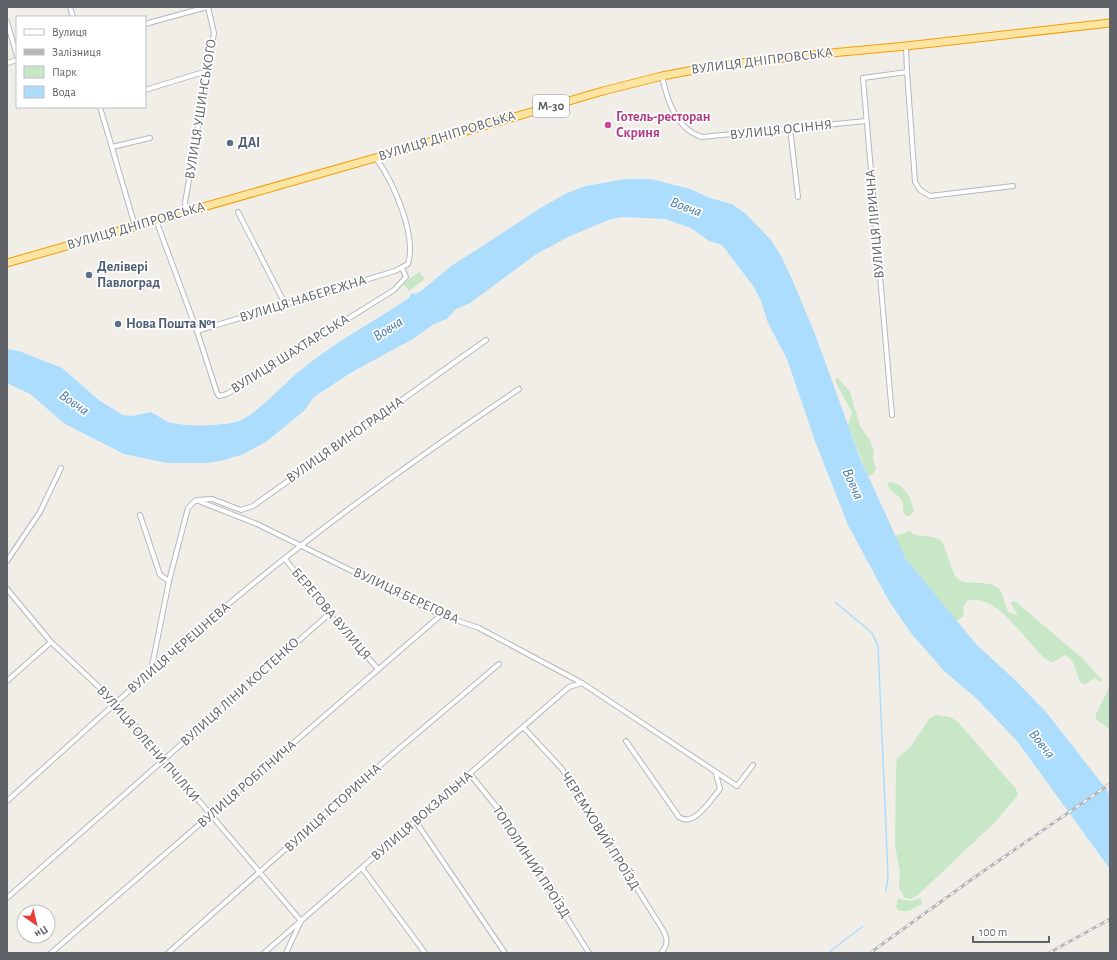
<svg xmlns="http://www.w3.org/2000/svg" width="1117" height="960" font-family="'Alegreya Sans',sans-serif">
<rect width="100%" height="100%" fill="#f1eee8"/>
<g fill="#c7e7c6">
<polygon points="419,272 425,279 409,291 403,284"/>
<polygon points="838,378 850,392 860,426 870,440 874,452 873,459 876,469 872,475 868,476 848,425 852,412 836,383 836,379"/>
<path d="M889 482C903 482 912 498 914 511L910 516H906C901 510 905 507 902 501 899 494 891 494 887 484Z"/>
<path d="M910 531C917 539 929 534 938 539 947 542 949 571 958 579 967 587 987 578 999 589 1004 595 1005 605 1008 612L1018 616 1011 603 1012 601 1016 602 1082 658 1103 681 1100 682 1095 678 1086 684H1082C1075 674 1077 661 1065 655L1053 662C1036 662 1002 590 967 601L963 607 964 616 956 621 906 559 895 536Z"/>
<polygon points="1110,685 1110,730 1096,719 1096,714"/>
<polygon points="935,715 950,717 958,722 1016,789 1018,795 995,822 918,895 911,899 905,898 899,888 900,872 895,846 896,768 897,759 912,745 929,719"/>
<polygon points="919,898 922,900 922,904 909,911 899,911 896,907 898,899 912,901"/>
</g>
<path fill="#acddfd" d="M625 179H651L690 189 710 198 732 204 746 214 771 240 781 256 792 279 815 334 860 458 906 559 976 644 1016 681 1046 712 1107 790 1110 797V869L1017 741 976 698 944 671 911 633 889 601 848 525 815 441 787 359 768 323 761 301 754 287 722 245 709 241 691 228 665 219 623 217 611 219 570 236 535 255 470 303 456 309 447 319 434 324 413 339 352 372 314 397 305 410 266 442 241 455 220 461 207 463H167L124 454 65 424 30 394 7 383V349L19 351 62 368 100 401 123 415 132 416 151 412C159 416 164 421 172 423 187 427 224 426 239 421 259 413 284 383 302 369 335 342 373 322 409 298L411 293 415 294 421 291 451 266 481 247 542 207 567 193 586 186Z"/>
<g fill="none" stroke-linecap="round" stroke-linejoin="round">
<g stroke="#acddfd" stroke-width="1.5">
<polyline points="835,602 872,633 878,646 888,875 886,891"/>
<polyline points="828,953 863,926"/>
</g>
<defs>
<g id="minor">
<polyline points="70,7 73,17"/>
<polyline points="7,22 17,56"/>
<polyline points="145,24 207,7"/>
<polyline points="906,46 907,72 915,182 920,190 930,196 1013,186"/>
<polyline points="7,63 17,60"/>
<path d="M662 76C667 100 676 129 702 137L866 121"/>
<polyline points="145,90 207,71"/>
<polyline points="100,107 135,226"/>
<polyline points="790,128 798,197"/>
<polyline points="112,147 150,138"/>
<polyline points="187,211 185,203 214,33 208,7"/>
<polyline points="238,212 285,304"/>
<polyline points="156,220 197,331 217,393 219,396 227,394 394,290 406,277 402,268"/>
<path d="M197 331 395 271 408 264C417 234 393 182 376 158"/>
<polyline points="892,415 863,78 907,72"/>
<polyline points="197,500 212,499 241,510 253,506 486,340"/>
<polyline points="140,515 160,575 169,581"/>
<polyline points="285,559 329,614 378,669"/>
<polyline points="7,561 40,512 61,468"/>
<polyline points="7,589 51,642 116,703 301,921 286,953"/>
<polyline points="151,671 169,581 188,508 196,500 257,524 441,615 479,628 582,683 737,786 753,765"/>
<polyline points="7,681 51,642"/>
<path d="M524 728 562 769 663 930C668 939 668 945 661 953"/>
<path d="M626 741 679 817C694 828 711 799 720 789L716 774"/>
<polyline points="470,774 499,810 589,953"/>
<path d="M7 801C83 733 158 663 237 597 327 522 422 454 519 389"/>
<polyline points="416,822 505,953"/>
<polyline points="362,868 425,953"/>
<polyline points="7,898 329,614"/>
<polyline points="51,953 441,615"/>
<polyline points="168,953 394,753 499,664"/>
<polyline points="264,953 569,687 582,683"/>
</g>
<polyline id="trunk" points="7,263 375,158 603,91 662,76 715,66 799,56 906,46 1110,23"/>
</defs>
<use href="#minor" stroke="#b5b8bc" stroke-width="6"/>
<use href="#trunk" stroke="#f39e06" stroke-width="9"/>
<use href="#minor" stroke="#fff" stroke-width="4"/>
<use href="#trunk" stroke="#fce4a3" stroke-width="7"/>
<defs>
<g id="rail">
<polyline points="870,953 975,877 1110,784"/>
<polyline points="1049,953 1110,919"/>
</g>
</defs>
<use href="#rail" stroke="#b6b7b8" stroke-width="3"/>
<use href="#rail" stroke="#fff" stroke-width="1.5" stroke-dasharray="4.5" stroke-linecap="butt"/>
</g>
<circle fill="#d1479c" stroke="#fff" stroke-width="1.5" cx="608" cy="125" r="4"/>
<g fill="#5c6f8a" stroke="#fff" stroke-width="1.5">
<circle cx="230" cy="143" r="4"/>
<circle cx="89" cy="275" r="4"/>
<circle cx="118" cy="324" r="4"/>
</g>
<g text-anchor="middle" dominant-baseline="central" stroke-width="3.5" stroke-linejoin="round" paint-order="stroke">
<rect fill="#fff" stroke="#8f9295" stroke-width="1" x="533" y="95" width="36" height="22" rx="3"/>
<g font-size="13" font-weight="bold" fill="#5f6368">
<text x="551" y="106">М-30</text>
</g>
<g font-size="14" fill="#5f6368" stroke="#fff">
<text transform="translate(762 61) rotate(-7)">ВУЛИЦЯ ДНІПРОВСЬКА</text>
<text transform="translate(201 109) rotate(-81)">ВУЛИЦЯ УШИНСЬКОГО</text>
<text transform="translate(781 130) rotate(-6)">ВУЛИЦЯ ОСІННЯ</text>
<text transform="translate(447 136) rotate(-17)">ВУЛИЦЯ ДНІПРОВСЬКА</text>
<text transform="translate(875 224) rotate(-95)">ВУЛИЦЯ ЛІРИЧНА</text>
<text transform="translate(136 226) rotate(-16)">ВУЛИЦЯ ДНІПРОВСЬКА</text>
<text transform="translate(303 299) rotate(-17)">ВУЛИЦЯ НАБЕРЕЖНА</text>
<text transform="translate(290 354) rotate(-32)">ВУЛИЦЯ ШАХТАРСЬКА</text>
<text transform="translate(345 440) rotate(-35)">ВУЛИЦЯ ВИНОГРАДНА</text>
<text transform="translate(406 596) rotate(25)">ВУЛИЦЯ БЕРЕГОВА</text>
<text transform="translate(331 614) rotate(50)">БЕРЕГОВА ВУЛИЦЯ</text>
<text transform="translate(179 648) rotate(-41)">ВУЛИЦЯ ЧЕРЕШНЕВА</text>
<text transform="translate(240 692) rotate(-42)">ВУЛИЦЯ ЛІНИ КОСТЕНКО</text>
<text transform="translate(148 744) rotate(49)">ВУЛИЦЯ ОЛЕНИ ПЧІЛКИ</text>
<text transform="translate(247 784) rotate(-41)">ВУЛИЦЯ РОБІТНИЧА</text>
<text transform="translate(333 808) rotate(-42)">ВУЛИЦЯ ІСТОРИЧНА</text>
<text transform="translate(422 816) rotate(-41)">ВУЛИЦЯ ВОКЗАЛЬНА</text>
<text transform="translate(600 831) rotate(58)">ЧЕРЕМХОВИЙ ПРОЇЗД</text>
<text transform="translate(531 862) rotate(57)">ТОПОЛИНИЙ ПРОЇЗД</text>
</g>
<g font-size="14" font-weight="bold" fill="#b23c85" stroke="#fff" text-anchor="start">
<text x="616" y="117">Готель-ресторан<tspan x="616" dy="16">Скриня</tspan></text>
</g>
<g font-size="14" font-weight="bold" fill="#4e5e75" stroke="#fff" text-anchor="start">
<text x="238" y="143">ДАІ</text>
<text x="97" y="267">Делівері<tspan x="97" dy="16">Павлоград</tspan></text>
<text x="126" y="324">Нова Пошта №1</text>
</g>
<g font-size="15" font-style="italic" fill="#4479a7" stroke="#fff">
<text transform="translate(686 207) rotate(20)">Вовча</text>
<text transform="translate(388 329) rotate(-33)">Вовча</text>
<text transform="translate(74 403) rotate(35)">Вовча</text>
<text transform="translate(853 484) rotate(66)">Вовча</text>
<text transform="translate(1042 744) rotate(51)">Вовча</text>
</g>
</g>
<rect width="1117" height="960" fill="none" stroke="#5f6368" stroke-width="16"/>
<rect x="16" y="16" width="130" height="92" fill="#ffffff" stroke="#bfc1c3"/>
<rect x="24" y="29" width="20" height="6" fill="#ffffff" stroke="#bfc1c3"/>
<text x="52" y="36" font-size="12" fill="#5f6368">Вулиця</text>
<rect x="24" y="49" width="20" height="6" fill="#b6b7b8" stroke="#bfc1c3"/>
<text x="52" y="56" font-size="12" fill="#5f6368">Залізниця</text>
<rect x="24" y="66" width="20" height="12" fill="#c7e7c6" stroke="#bfc1c3"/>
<text x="52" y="76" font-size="12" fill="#5f6368">Парк</text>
<rect x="24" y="86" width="20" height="12" fill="#acddfd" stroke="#bfc1c3"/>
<text x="52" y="96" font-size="12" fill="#5f6368">Вода</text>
<g transform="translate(36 924) rotate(146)"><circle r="19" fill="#ffffff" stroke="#bfc1c3"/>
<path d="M0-3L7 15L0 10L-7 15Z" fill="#e63f39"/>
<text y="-6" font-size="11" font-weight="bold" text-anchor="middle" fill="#5f6368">Пн</text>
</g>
<path d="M973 936v6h76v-6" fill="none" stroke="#5f6368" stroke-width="2"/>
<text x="979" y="936" font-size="12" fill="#5f6368" stroke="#ffffff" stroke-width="3" paint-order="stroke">100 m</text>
</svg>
